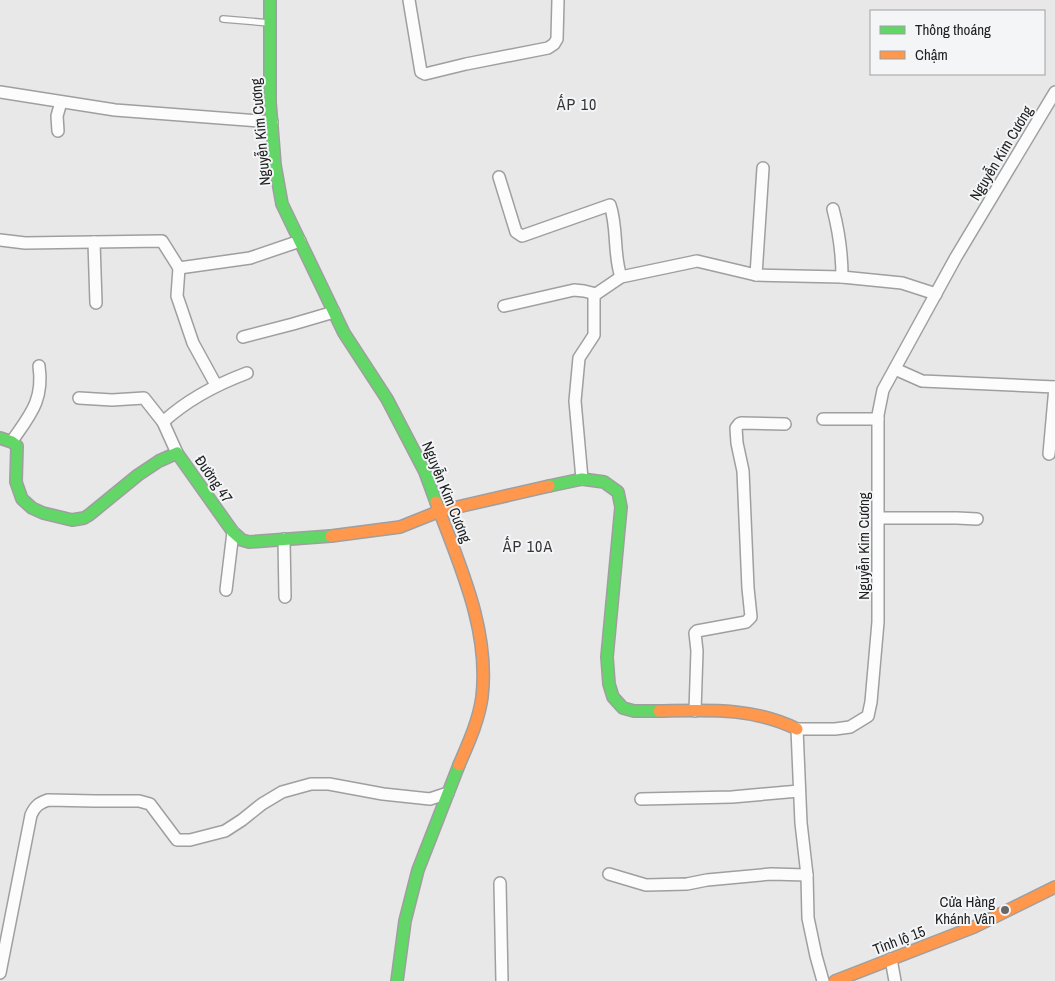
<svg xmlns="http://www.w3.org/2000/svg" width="1055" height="981" font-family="'Archivo Narrow',sans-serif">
<rect width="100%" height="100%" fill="#e8e8e9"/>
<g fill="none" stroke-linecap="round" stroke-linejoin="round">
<defs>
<polyline id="lane" points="223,19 270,23"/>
<g id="street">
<polyline points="409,0 421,72 425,74 466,64 548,48 554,44 557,39 558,0"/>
<polyline points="0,92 115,110 272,122"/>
<polyline points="58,131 57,116 61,102"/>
<path d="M499 177 516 232 522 236 610 205C618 228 613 254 621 277"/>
<path d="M833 209C839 232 842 254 842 277"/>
<polyline points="0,240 25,243 162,241 179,268 177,296 193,343 216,385"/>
<polyline points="94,242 96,303"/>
<polyline points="179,268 250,258 300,241"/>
<polyline points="756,275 763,168"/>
<polyline points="504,306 574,290 584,291 596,294"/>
<polyline points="243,337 293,324 334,312"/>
<polyline points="895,369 922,381 1055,387"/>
<polyline points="79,398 112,400 144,398 163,422 177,453"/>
<polyline points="823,419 878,419"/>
<path d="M163 422C188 399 215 385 247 373"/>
<path d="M12 441C30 415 44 400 39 366"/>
<polyline points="1049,454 1055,387"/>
<polyline points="582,479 575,401 579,358 594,335 594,297 596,294 621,277 697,261 756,275 842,277 902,283 936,294"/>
<polyline points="879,518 957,518 977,519"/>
<polyline points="284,539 285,597"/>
<polyline points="226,590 233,532"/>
<polyline points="695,711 697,651 695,633 697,631 746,622 751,617 748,588 743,471 737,443 736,428 739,424 741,423 785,424"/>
<polyline points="641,799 732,797 799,791"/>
<polyline points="609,874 646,885 687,884 707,880 771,874 807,875"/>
<polyline points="500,883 502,981"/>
<polyline points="891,959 895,981"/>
<path d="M0 973 31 815C35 806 39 803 48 800L95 801H139L150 804 177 840H190L225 831 242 820 262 804 282 792 311 784H329L383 794 430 799 448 793"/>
<polyline points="823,981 816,956 808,918 807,875 801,823 797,729 835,729 850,727 868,716 871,702 878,622 878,415 883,390 956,257 1055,92"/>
</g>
<g id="fast">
<polyline points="270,0 270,102 275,165 282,204 344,333 387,399 425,472 436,502"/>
<polyline points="0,438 12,442 17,446 16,482 22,499 32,508 43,513 72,520 84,518 89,515 138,475 159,461 177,453 233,532 242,540 249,542 331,536"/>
<polyline points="549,486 582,479 604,482 618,492 621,507 607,657 609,684 613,697 623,708 634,711 659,711"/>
<polyline points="397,981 405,921 418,870 459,765"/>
</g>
<g id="slow">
<path d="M436 502C459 564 490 629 482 697 479 720 468 744 459 765"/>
<polyline points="331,536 400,527 440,511 549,486"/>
<path d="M659 711C708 710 752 707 797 729"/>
<polyline points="835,981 974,927 1055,887"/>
</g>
</defs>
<use href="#lane" stroke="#9f9fa0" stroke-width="8"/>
<use href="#street" stroke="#9f9fa0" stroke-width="14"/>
<use href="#fast" stroke="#9f9fa0" stroke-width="14"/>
<use href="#slow" stroke="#9f9fa0" stroke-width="14"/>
<use href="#lane" stroke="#fcfcfc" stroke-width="5.5"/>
<use href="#street" stroke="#fcfcfc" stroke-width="11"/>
<use href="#fast" stroke="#63d668" stroke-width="11"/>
<use href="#slow" stroke="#ff974d" stroke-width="11"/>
</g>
<circle fill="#666767" stroke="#f4f5f7" stroke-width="2" cx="1005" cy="910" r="5"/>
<g text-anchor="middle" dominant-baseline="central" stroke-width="4" stroke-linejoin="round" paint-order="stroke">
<g font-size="15" fill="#202121" stroke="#f4f5f7">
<text transform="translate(260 132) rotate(-95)">Nguyễn Kim Cương</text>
<text transform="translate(1001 153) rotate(-59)">Nguyễn Kim Cương</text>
<text transform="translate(214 479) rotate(55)">Đường 47</text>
<text transform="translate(447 492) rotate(68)">Nguyễn Kim Cương</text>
<text transform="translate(863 546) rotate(-90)">Nguyễn Kim Cương</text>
<text transform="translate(899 940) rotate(-21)">Tỉnh lộ 15</text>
</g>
<g font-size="15" fill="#202121" stroke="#f4f5f7" text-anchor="end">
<text x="995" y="901">Cửa Hàng<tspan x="995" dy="17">Khánh Vân</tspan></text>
</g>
<g font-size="16" letter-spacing="1" fill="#363638" stroke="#f4f5f7">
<text x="577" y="104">ẤP 10</text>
<text x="528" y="546">ẤP 10A</text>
</g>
</g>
<rect x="870" y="10" width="175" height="65" fill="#f4f5f7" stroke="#9fa0a1"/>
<rect x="880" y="26" width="25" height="8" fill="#63d668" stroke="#9fa0a1"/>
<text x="915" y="35" font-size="15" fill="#202121">Thông thoáng</text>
<rect x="880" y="51" width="25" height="8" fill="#ff974d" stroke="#9fa0a1"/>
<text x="915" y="60" font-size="15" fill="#202121">Chậm</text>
</svg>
